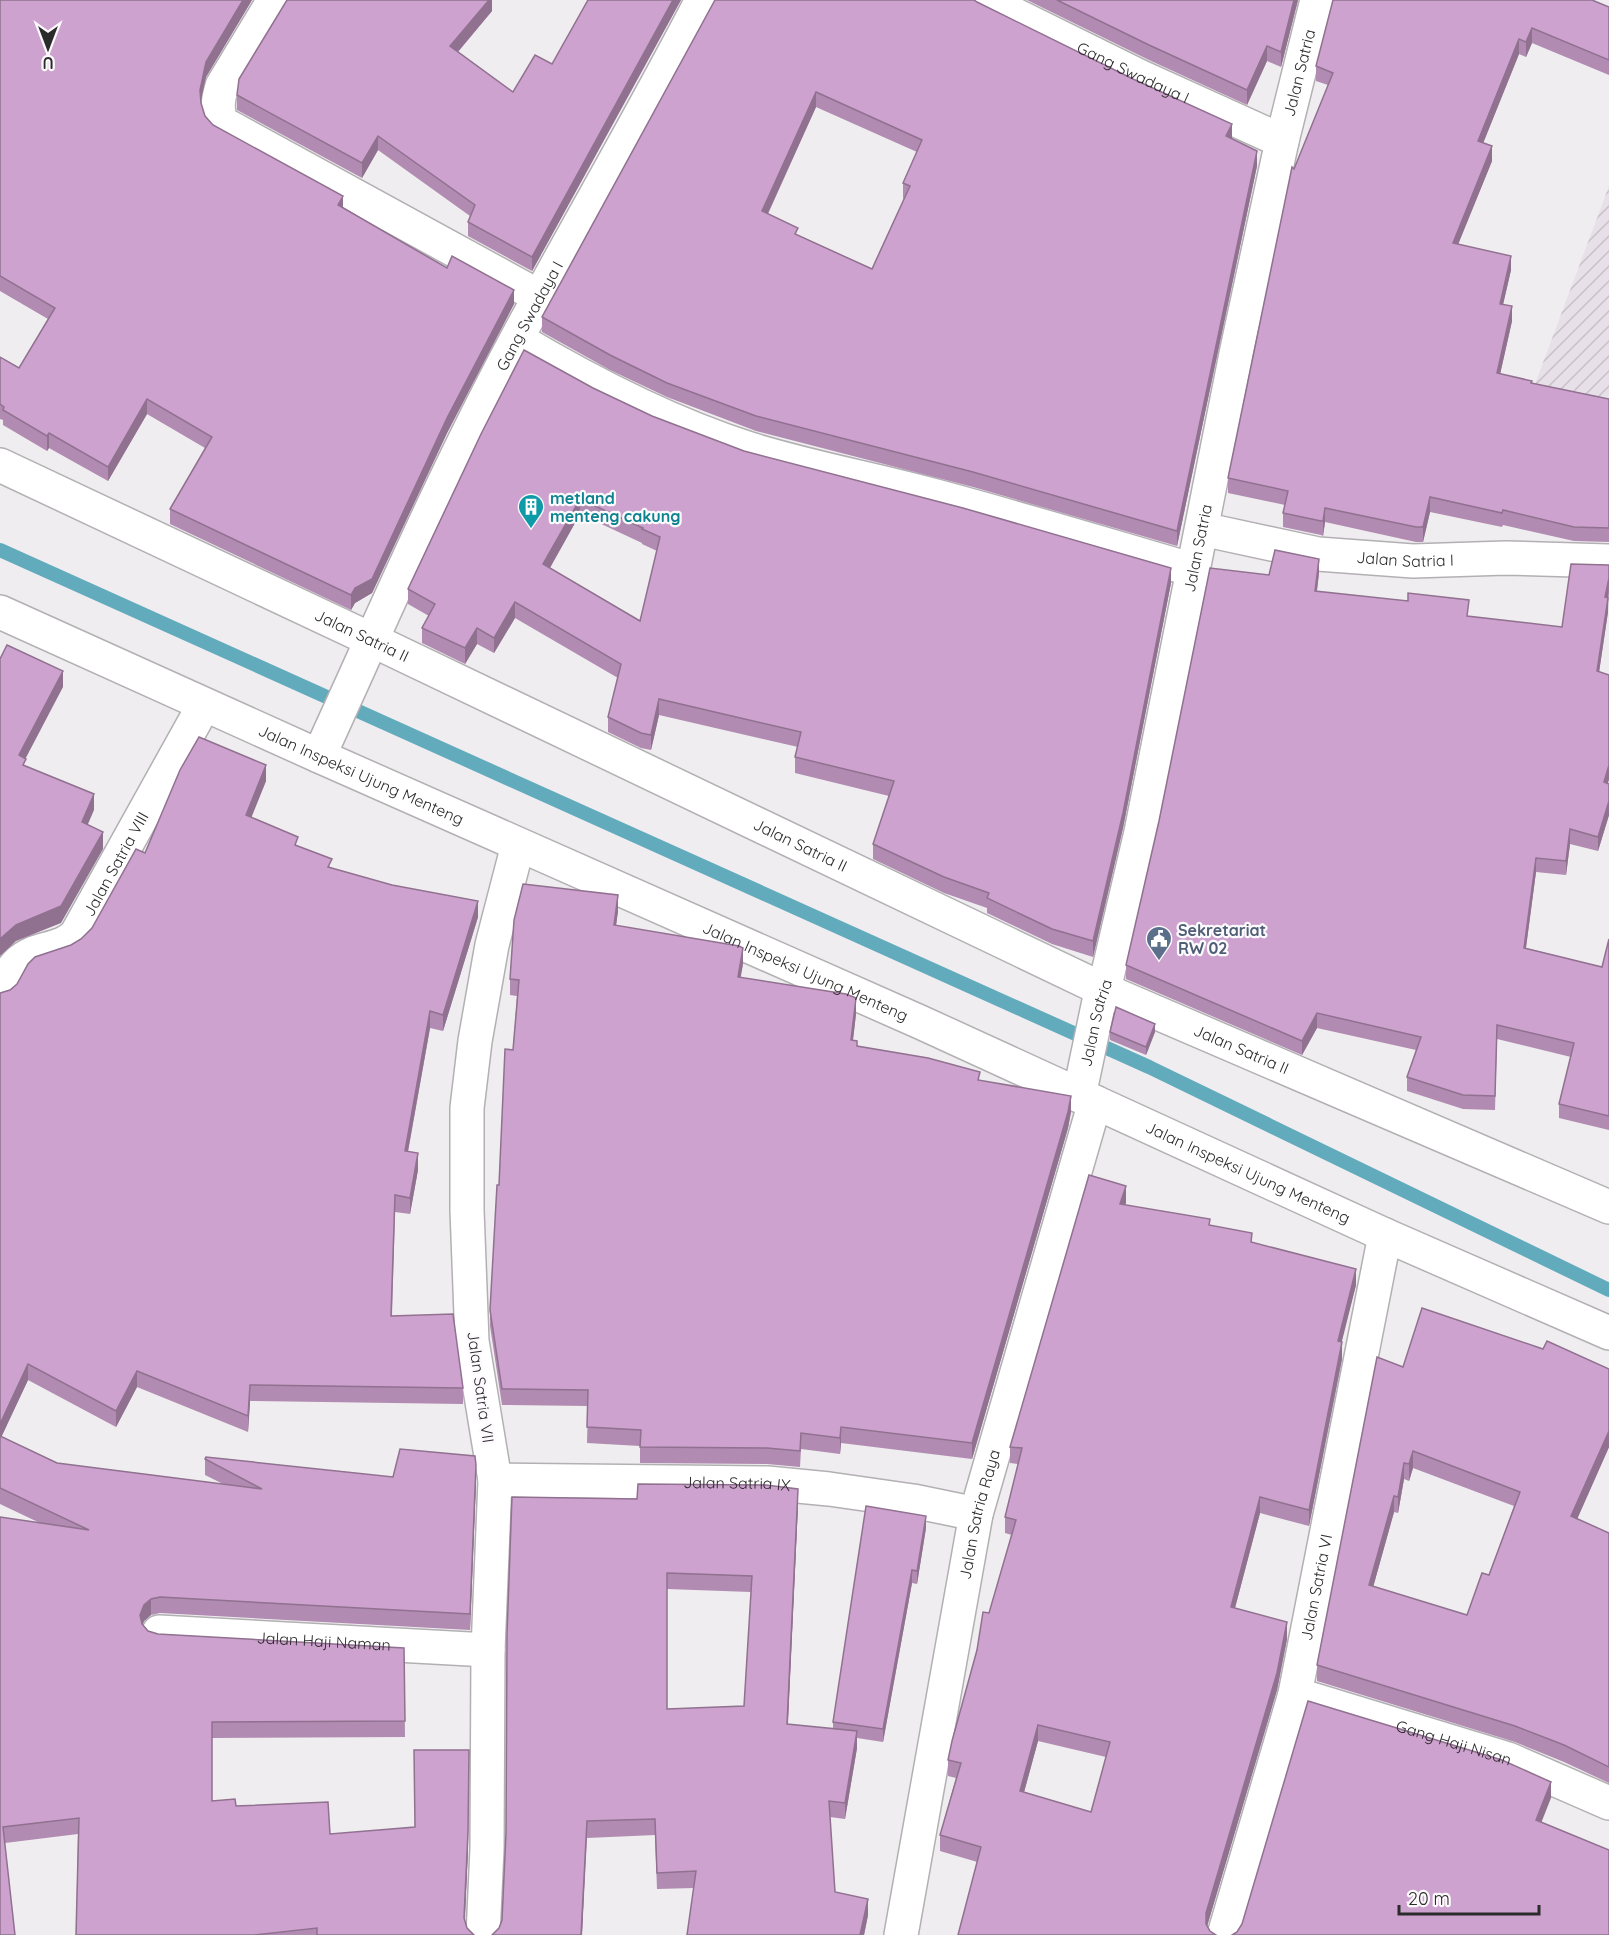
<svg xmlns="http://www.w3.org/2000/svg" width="1609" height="1935" font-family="Quicksand,sans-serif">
<defs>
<pattern id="industrial-furrows" width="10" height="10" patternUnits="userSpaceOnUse" patternTransform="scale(1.5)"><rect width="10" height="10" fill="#e8e0e8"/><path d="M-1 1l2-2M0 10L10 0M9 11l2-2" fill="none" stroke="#c7c0c7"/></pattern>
</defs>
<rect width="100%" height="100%" fill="#efedef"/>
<polygon fill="url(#industrial-furrows)" points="1609,186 1609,397 1532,392"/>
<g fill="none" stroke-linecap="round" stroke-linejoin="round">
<polyline stroke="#61abbd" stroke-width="14" points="0,550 1149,1067 1609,1290"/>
<defs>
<g id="minor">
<path d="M274 0 222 86C218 99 216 110 222 123L540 297"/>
<path id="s1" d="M985 0 1141 77 1282 141"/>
<path d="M517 339C591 383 668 423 750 449 811 468 874 479 936 496 1022 519 1107 545 1193 570"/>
<path id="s2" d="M0 465 372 640 1104 990 1609 1207"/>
<path id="s3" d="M1202 529 1318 554 1413 561 1506 558 1609 561"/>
<path id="s4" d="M0 612 319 756 920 1022 1385 1235 1609 1333"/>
<path id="s5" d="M319 756C383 616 444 474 517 338 578 225 643 114 702 0"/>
<path id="s6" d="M0 991C5 982 10 970 18 963 35 946 59 952 76 935L204 705"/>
<path id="s7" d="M1079 1096 1099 1001 1104 990 1141 832 1237 349 1282 141 1317 0"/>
<path id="s8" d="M495 1480 767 1483 829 1489 913 1501 976 1514"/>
<path id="s9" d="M159 1632 488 1650"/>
<path id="s10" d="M1295 1694 1508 1759 1609 1803"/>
<polyline points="483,1935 487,1849 488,1650 495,1480 472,1341 467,1210 467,1108 475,1041 492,945 518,845"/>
<path id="s11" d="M901 1935 976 1514 1095 1102"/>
<path id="s12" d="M1224 1935 1295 1694 1385 1235"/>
</g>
</defs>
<use href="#minor" stroke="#b3b0b3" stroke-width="36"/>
<use href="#minor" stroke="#fff" stroke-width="33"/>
</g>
<g fill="#b18bb1" fill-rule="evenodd">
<polygon points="0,0 252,0 206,77 200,100 205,116 213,125 343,207 447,268 514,304 447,433 372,593 355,603 351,610 170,524 170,509 205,448 147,414 108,481 49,448 47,451 3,425 3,420 0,419 0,357 19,368 48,319 0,291"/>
<polygon points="492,0 492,11 458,52 513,92 552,64 588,0 681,0 532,271 468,236 468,222 470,216 378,150 362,178 237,110 237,95"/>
<path d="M715 0 977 2 1232 139 1257 166 1177 546 973 487 756 431 667 397 610 370 542 332V317ZM816 107 917 152 903 183V198L904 199 872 269 798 235 768 214Z"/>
<polygon points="1027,0 1298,0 1281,67 1267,61 1247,105 1149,60"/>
<polygon points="1609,7 1609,75 1532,43 1526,57 1519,54 1483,143 1492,161 1458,244 1511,270 1503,304 1512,321 1500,374 1532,383 1609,399 1609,542 1574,541 1503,525 1502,527 1430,512 1423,542 1416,542 1325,522 1323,536 1321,535 1283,527 1283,513 1285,505 1228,493 1228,478 1294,169 1328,85 1316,81 1316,66"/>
<path d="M593 388 652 416 744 451 1171 583 1123 828 1093 957 1052 944 987 913V908L944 893 873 859V844L889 796 795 773V757L798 747 659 715 651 750 641 748 608 732V717L618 678 515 618 494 653 477 644 465 664 422 643V628L429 616 408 604V589ZM580 514 642 543V544L657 551 640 621 550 568Z"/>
<polygon points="1609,565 1609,592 1608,599 1608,612 1599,672 1609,675 1609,779 1608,783 1609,784 1609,815 1598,851 1570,844 1566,875 1536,872 1526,948 1602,967 1609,939 1609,1130 1559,1118 1559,1104 1571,1057 1497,1039 1495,1110 1463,1109 1407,1091 1407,1077 1416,1050 1317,1028 1302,1055 1126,979 1126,965 1269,575 1319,573 1317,591 1469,617 1562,627"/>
<polygon points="266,781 251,817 332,868 478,917 443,1031 430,1028 408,1152 418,1170 410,1214 395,1212 392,1316 463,1388 463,1404 250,1401 248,1432 137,1387 116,1427 28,1380 1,1437 57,1463 223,1484 205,1475 205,1459 393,1477 476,1481 470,1630 160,1613 151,1615 144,1621 143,1624 148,1631 158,1634 404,1648 405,1737 212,1738 212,1801 236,1806 330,1834 468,1849 465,1921 467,1928 474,1935 76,1935 78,1834 5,1843 0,1935 0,1517 40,1523 0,1504 0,993 10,990 71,945 81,939 92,928 145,853"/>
<polygon points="618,911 616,925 743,964 740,978 856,1014 853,1040 857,1046 980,1080 1071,1112 1068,1128 972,1459 841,1443 840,1454 801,1449 800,1467 767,1464 640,1463 640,1446 587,1443 588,1406 502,1405 490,1326 490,1310 499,1185 513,1050 517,996 510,995 510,979"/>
<polygon points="1110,1032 1155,1032 1146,1055 1110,1040"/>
<path d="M1126 1203 1125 1205 1210 1225 1356 1285 1341 1342 1342 1359 1309 1526 1260 1513 1235 1608 1287 1639 1277 1690 1207 1926 1210 1931 940 1851V1835L956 1778 948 1776V1760L989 1613 1012 1535 1005 1533V1517L1018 1464 1010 1463V1447ZM1038 1741 1106 1757 1091 1812 1024 1792Z"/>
<path d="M1543 1349 1609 1369V1447L1577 1519 1609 1533V1783L1564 1762 1515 1742 1317 1681V1665L1403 1367ZM1413 1468 1514 1506 1489 1575 1467 1615 1373 1587 1394 1512 1398 1513 1404 1479 1409 1481Z"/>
<path d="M798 1505 788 1724 833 1729V1722L926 1528 917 1584 912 1583 883 1742 857 1738V1748L845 1819 830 1817 835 1892 868 1915 864 1935H687L694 1888 657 1889 655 1835 587 1838 582 1935H492L499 1928 502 1920 506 1833 507 1634ZM667 1589 751 1592 744 1706 667 1709Z"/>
</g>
<g fill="#907190">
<polygon points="243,0 252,0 206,77 200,105 200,90 206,62"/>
<polygon points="489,0 492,0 492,11 450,61 450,46"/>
<polygon points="673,0 681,0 532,271 532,257"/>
<polygon points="1294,0 1298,0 1281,67 1281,52"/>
<polygon points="1532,28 1532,43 1526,57 1526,42"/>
<polygon points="1519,39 1519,54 1478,156 1478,141"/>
<polygon points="1267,46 1267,61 1247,105 1247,90"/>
<polygon points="816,92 816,107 762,226 762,211"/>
<polygon points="1232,124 1232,139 1226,136"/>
<polygon points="378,136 378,150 362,178 362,163"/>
<polygon points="1492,146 1492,161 1453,257 1453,243"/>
<polygon points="1257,151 1257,166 1177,546 1177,531"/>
<polygon points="343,196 343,211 338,205"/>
<polygon points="1511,256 1511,270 1500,318 1500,304"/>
<polygon points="514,290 514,304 447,433 372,593 355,603 351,610 351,595 447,418"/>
<polygon points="1512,306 1512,321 1497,388 1497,373"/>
<polygon points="147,399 147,414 108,481 108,467"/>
<polygon points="49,433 49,448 47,451 47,436"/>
<polygon points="1430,497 1430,512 1423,542 1423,527"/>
<polygon points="580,499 580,514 543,580 543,564"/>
<polygon points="1325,508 1325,522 1323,536 1323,521"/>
<polygon points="1319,559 1319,573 1315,605 1315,591"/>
<polygon points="1171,568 1171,583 1123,828 1093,957 1093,941"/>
<polygon points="1609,578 1608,612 1597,686 1597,671 1605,597"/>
<polygon points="515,602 515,618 494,653 494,638"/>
<polygon points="477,628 477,644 465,664 465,648"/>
<polygon points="63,671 63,687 19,771 19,755"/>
<polygon points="659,699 659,715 651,750 651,735"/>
<polygon points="266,765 266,781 246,831 246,815"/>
<polygon points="1609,765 1609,779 1604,796 1604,782"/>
<polygon points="94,794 94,810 82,838 82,822"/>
<polygon points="1609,801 1609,815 1598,851 1598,837"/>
<polygon points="1570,829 1570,844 1566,875 1566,861"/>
<polygon points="103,832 103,849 61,923 16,941 0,956 0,939"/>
<polygon points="1536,858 1536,872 1524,962 1524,948"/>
<polygon points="618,895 618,911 614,941 614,925"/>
<polygon points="478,901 478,917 443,1031 443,1015"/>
<polygon points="743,948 743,964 738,993 738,977"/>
<polygon points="856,998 856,1014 851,1056 851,1040"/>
<polygon points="430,1011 430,1028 405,1167 405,1151"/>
<polygon points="1317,1013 1317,1028 1302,1055 1302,1041"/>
<polygon points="1155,1024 1155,1032 1146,1055 1146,1047"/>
<polygon points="1071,1096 1071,1112 1068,1128 972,1459 972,1443"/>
<polygon points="418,1153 418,1170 410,1214 410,1198"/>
<polygon points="1126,1186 1126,1203 1120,1220 1120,1204"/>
<polygon points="1356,1269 1356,1285 1338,1357 1338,1341"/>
<polygon points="1342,1342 1342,1359 1309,1526 1309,1510"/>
<polygon points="28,1364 28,1380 0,1440 0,1424"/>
<polygon points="137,1371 137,1387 116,1427 116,1411"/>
<polygon points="250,1385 250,1401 248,1432 248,1416"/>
<polygon points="841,1427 841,1443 840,1454 840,1438"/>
<polygon points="1609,1431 1609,1447 1571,1533 1571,1516"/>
<polygon points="1413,1451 1413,1468 1409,1481 1409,1464"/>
<polygon points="1404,1463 1404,1479 1398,1513 1398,1497"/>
<polygon points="476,1465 476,1481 470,1630 470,1614"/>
<polygon points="798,1489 798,1505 787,1741 787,1724"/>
<polygon points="1394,1496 1394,1512 1369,1602 1369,1585"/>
<polygon points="1260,1497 1260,1513 1231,1623 1231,1607"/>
<polygon points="926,1516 926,1528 917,1584 917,1571"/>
<polygon points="912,1570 912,1583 883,1742 883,1729"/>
<polygon points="151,1599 151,1615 144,1621 140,1632 140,1615 144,1605"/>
<polygon points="1287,1622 1287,1639 1277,1690 1206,1930 1206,1913"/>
<polygon points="1038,1725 1038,1741 1020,1807 1020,1791"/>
<polygon points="857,1731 857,1748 845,1819 845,1803"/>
<polygon points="469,1750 468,1849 464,1934"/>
<polygon points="1551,1782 1551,1798 1536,1836 1536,1820"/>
<polygon points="587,1821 582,1935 581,1935"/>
<polygon points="868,1899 868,1915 864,1935 860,1935"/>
</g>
<g fill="#cea2ce" stroke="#907190" stroke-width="1.5" fill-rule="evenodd">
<polygon points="0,0 243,0 206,62 200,90 201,103 205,116 213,125 343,196 338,205 447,268 452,256 514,290 447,418 372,579 355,588 351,595 170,509 212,437 147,399 108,467 49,433 47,436 3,410 4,407 0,404 0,357 19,368 55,308 0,276"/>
<polygon points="287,0 489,0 450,46 513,92 535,55 552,64 588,0 673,0 532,257 468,222 475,205 378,136 362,163 237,95 239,79"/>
<path d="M715 0H974L977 2 1133 79 1232 124 1226 136 1257 151 1177 531 973 472 756 416 667 383 610 355 542 317ZM816 92 922 140 903 183 910 186 872 269 795 234 798 228 762 211Z"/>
<polygon points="1057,0 1294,0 1281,52 1267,46 1247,90 1149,45"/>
<polygon points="1333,0 1592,0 1609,7 1609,60 1532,28 1526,42 1519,39 1478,141 1492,146 1453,243 1511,256 1500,304 1512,306 1497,373 1532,381 1531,383 1609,399 1609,528 1574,527 1503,510 1502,513 1430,497 1423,527 1416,527 1325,508 1323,521 1321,521 1283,513 1288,491 1228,478 1292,167 1294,169 1333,73 1316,66"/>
<path d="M524 350 593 388 652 416 744 451 963 508 1171 568 1123 813 1093 941 1052 929 987 898 989 893 944 877 873 844 894 781 795 757 801 732 659 699 651 735 641 733 608 717 621 664 515 602 494 638 477 628 465 648 422 628 435 604 408 589 481 434ZM580 499 643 528 642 529 660 537 640 621 543 564Z"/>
<polygon points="1275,550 1319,559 1315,591 1408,601 1408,593 1469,600 1467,616 1562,627 1571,564 1609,565 1609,578 1605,597 1608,598 1597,671 1609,675 1609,765 1604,782 1609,784 1609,801 1598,837 1570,829 1566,861 1536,858 1524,948 1602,967 1609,939 1609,1116 1559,1104 1574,1043 1497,1025 1495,1096 1463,1095 1407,1077 1421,1037 1317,1013 1302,1041 1126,965 1159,821 1210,568 1269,575"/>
<polygon points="7,645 63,671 19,755 26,759 23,765 94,794 82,822 103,832 61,906 16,925 0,939 0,659"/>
<polygon points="199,737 266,765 246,815 298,837 295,845 332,859 328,867 392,885 478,901 443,1015 430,1011 405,1151 418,1153 410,1198 395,1195 391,1316 453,1314 463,1388 250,1385 248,1416 137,1371 116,1411 28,1364 0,1424 0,993 10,990 17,984 28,964 35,957 71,945 81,939 92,928 136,849 145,853 180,770"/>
<polygon points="523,884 618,895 614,925 739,946 743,948 738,977 846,994 856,998 851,1040 857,1041 857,1046 928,1058 980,1072 978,1080 1071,1096 1068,1112 972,1443 841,1427 840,1438 801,1433 800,1451 767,1448 640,1447 641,1430 587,1427 588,1390 502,1389 490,1310 497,1185 499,1185 505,1049 513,1050 519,980 510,979 514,920"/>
<polygon points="1116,1007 1155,1024 1146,1047 1110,1032"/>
<path d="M1089 1175 1126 1186 1120 1204 1210 1219 1209 1225 1252 1233 1251 1242 1356 1269 1338 1341 1342 1342 1309 1510 1260 1497 1231 1607 1287 1622 1277 1673 1206 1913V1924L1210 1931 1216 1935H958L981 1847 940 1835 961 1763 948 1760 952 1741 977 1650 983 1612 989 1613 1016 1520 1005 1517 1022 1448 1010 1447ZM1038 1725 1110 1742 1091 1812 1020 1791Z"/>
<path d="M1422 1308 1543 1349 1547 1341 1609 1369V1431L1571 1516 1609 1533V1767L1564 1745 1515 1726 1317 1665 1377 1357 1403 1367ZM1413 1451 1520 1492 1489 1575 1482 1573 1467 1615 1369 1585 1394 1496 1398 1497 1404 1463 1409 1464Z"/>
<polygon points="0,1436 57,1463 262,1489 205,1459 206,1457 393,1477 400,1449 475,1456 476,1465 470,1614 160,1597 151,1599 144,1605 140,1615 142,1624 148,1631 158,1634 404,1648 405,1721 212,1722 212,1801 235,1799 236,1806 328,1802 330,1834 415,1827 414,1750 469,1750 468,1832 464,1918 467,1928 474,1935 317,1935 317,1928 254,1935 76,1935 79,1818 3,1827 15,1935 0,1935 0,1517 89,1530 0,1488"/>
<path d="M638 1484 766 1485 798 1489 787 1724 857 1731 845 1803 829 1801 835 1892 868 1899 860 1935H687L696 1871 657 1873 655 1819 587 1821 581 1935H492L499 1928 502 1920 506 1833 507 1634 512 1497 637 1499ZM667 1573 752 1576 744 1706 667 1709Z"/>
<polygon points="866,1506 926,1516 917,1571 912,1570 883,1729 833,1722"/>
<polygon points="1308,1701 1502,1760 1551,1782 1536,1820 1609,1850 1609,1935 1232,1935 1237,1932 1242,1924"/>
</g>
<defs>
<symbol id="building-pin" viewBox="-11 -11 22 30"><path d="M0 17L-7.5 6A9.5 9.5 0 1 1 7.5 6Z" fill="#0f9aa8" stroke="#fdfafd"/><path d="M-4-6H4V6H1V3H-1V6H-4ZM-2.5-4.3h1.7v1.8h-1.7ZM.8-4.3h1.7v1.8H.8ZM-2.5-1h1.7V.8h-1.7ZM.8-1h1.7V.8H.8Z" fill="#fff"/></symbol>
<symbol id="civic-pin" viewBox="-11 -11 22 30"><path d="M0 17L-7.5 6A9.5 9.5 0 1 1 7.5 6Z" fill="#5c6f8a" stroke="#fdfafd"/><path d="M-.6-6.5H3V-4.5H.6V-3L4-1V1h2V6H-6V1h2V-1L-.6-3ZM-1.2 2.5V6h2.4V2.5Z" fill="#fff"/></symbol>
</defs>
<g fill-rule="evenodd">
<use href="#building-pin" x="516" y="492" width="30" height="40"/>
<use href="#civic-pin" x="1144" y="924" width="30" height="40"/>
</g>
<g text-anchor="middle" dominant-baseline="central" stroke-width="4.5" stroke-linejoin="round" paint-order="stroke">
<g font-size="16" fill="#2c2b2c" stroke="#fdfafd">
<text stroke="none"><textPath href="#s1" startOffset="165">Gang Swadaya I</textPath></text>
<text stroke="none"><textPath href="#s7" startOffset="1047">Jalan Satria</textPath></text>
<text stroke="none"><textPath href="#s5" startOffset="488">Gang Swadaya I</textPath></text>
<text stroke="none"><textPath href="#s7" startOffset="561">Jalan Satria</textPath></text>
<text stroke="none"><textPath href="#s3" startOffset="206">Jalan Satria I</textPath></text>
<text stroke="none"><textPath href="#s2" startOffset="400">Jalan Satria II</textPath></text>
<text stroke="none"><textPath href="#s4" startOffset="396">Jalan Inspeksi Ujung Menteng</textPath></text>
<text stroke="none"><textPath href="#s2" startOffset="886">Jalan Satria II</textPath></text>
<text stroke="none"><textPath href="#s6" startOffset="180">Jalan Satria VIII</textPath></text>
<text stroke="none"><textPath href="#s4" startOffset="882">Jalan Inspeksi Ujung Menteng</textPath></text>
<text stroke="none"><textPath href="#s7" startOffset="75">Jalan Satria</textPath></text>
<text stroke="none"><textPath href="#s2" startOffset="1372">Jalan Satria II</textPath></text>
<text stroke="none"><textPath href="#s4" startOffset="1368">Jalan Inspeksi Ujung Menteng</textPath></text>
<text transform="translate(481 1387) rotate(82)">Jalan Satria VII</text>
<text stroke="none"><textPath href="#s8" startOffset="242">Jalan Satria IX</textPath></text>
<text stroke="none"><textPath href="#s11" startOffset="428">Jalan Satria Raya</textPath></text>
<text stroke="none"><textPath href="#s12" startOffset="360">Jalan Satria VI</textPath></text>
<text stroke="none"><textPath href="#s9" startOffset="165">Jalan Haji Naman</textPath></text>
<text stroke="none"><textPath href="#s10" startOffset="166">Gang Haji Nisan</textPath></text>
</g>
<g font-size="16" font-weight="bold" fill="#0d838f" stroke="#fdfafd" text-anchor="start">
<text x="550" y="498">metland<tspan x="550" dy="18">menteng cakung</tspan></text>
</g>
<g font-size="16" font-weight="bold" fill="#4e5e75" stroke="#fdfafd" text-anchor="start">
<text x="1178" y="930">Sekretariat<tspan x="1178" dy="18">RW 02</tspan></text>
</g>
</g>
<g transform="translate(48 48) rotate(180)" stroke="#fdfafd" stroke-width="4.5" paint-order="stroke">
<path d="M0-4.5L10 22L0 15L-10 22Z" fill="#2c2b2c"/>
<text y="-9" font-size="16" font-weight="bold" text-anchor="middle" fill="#2c2b2c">U</text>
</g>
<path d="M1399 1905v9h140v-9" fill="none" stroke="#2c2b2c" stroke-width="3"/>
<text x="1408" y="1905" font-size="18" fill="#2c2b2c" stroke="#fdfafd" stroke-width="4.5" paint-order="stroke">20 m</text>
</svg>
